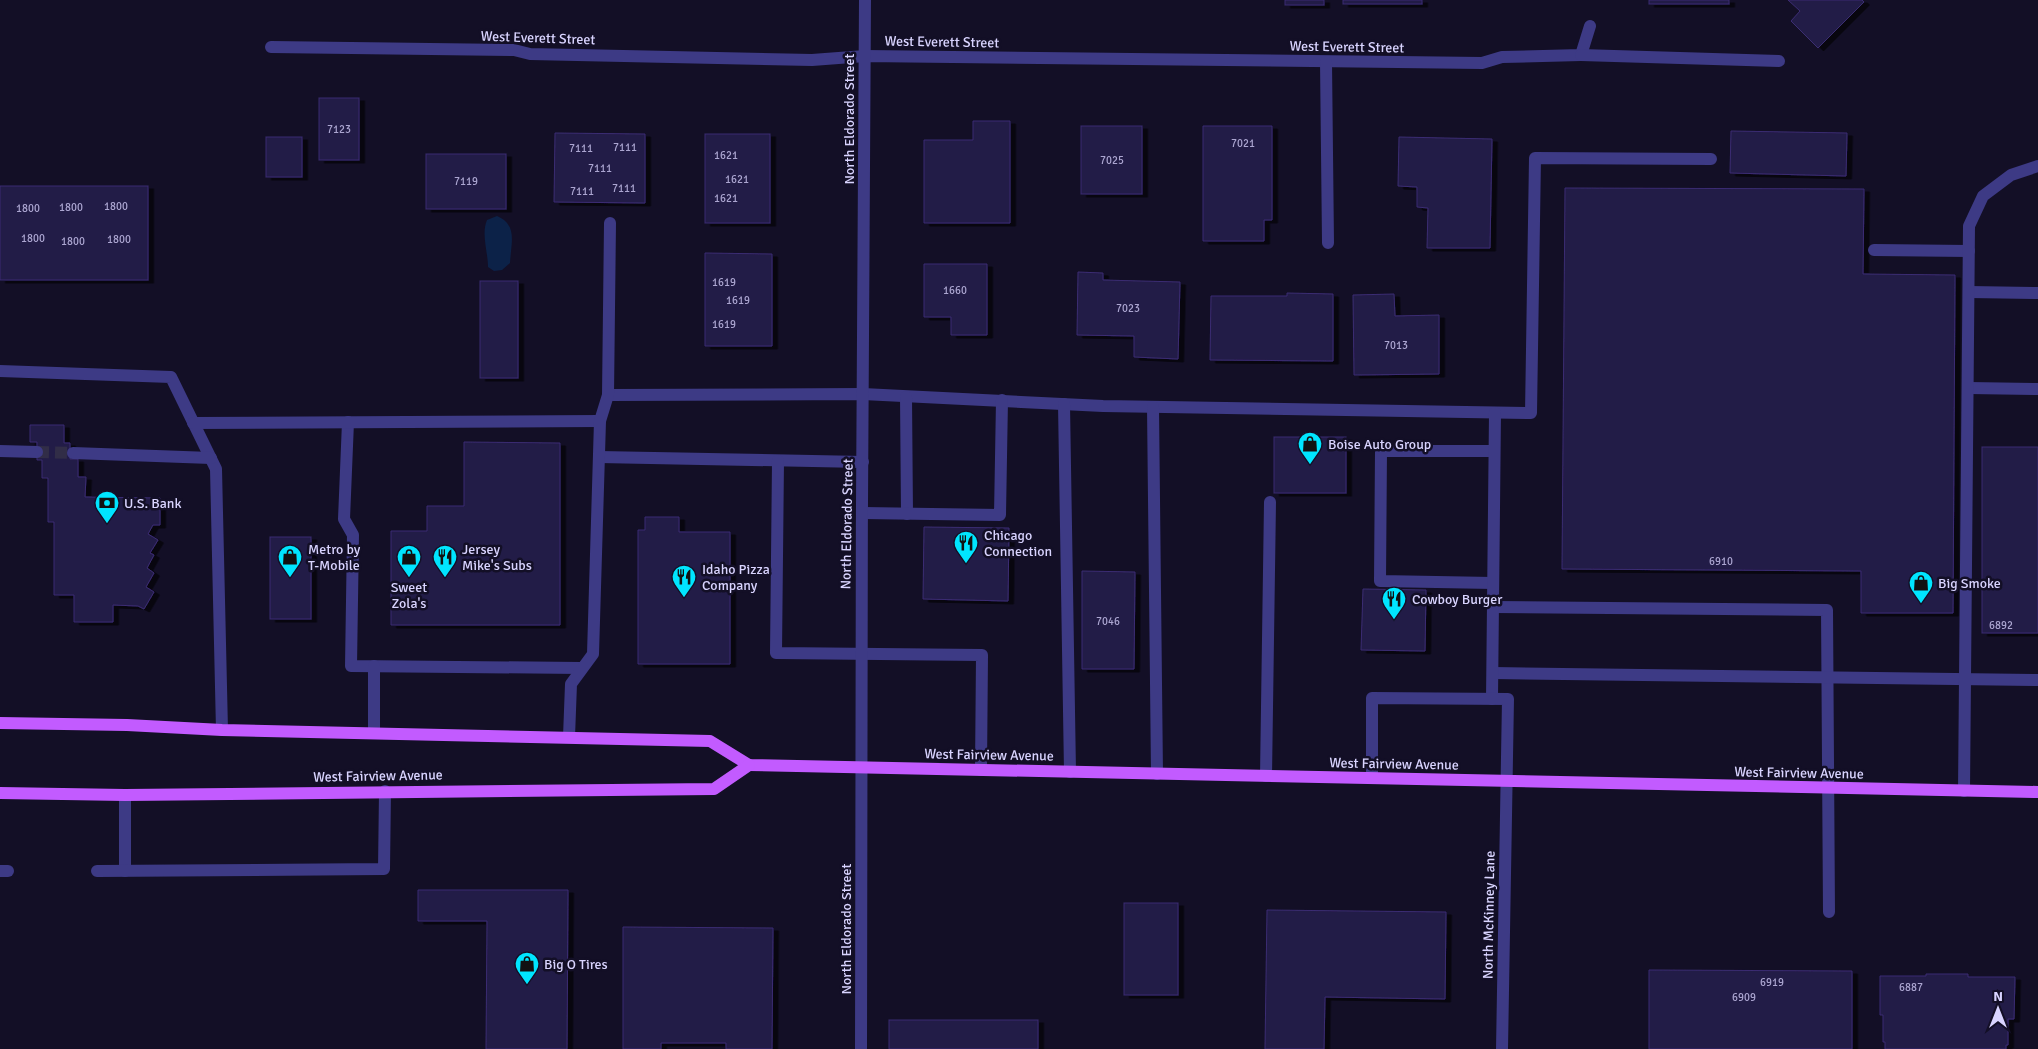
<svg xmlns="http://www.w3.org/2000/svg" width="2038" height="1049" font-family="Signika,sans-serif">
<defs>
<filter id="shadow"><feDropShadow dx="5.5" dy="3" stdDeviation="0" flood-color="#0009"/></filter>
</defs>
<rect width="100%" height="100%" fill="#130f26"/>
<path fill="#0c2248" d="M497 216C518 225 511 243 510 263L502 270 494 271 488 267C488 252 481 234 487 220Z"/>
<g fill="#241b47" stroke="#3b2d73" filter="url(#shadow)">
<rect x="1285" y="0" width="39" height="5"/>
<rect x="1343" y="0" width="79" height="4"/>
<rect x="1649" y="0" width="80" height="4"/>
<polygon points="1788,0 1862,0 1864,2 1818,48 1791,21 1800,11"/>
<rect x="319" y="98" width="40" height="62"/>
<polygon points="973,121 1010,121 1010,223 924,223 924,140 973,140"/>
<rect x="1081" y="126" width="61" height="68"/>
<polygon points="1203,126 1272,126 1272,220 1264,220 1264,241 1203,241"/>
<polygon points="1731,131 1847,133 1846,176 1730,173"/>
<polygon points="555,133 645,134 645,203 554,202"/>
<rect x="705" y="134" width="65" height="89"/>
<rect x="266" y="137" width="36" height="40"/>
<polygon points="1399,137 1492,139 1490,248 1427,248 1428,208 1417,207 1417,187 1398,186"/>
<rect x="426" y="154" width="80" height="55"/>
<rect x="0" y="186" width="148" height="94"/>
<polygon points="1565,188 1864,189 1863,274 1955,275 1953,613 1861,613 1861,571 1562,569"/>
<polygon points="705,253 772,254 772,346 705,346"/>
<polygon points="924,264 987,264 987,335 951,335 951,317 924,317"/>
<polygon points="1078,272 1103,273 1103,280 1180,282 1178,359 1134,357 1134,336 1077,335"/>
<rect x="480" y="281" width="38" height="97"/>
<polygon points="1287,293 1333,294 1333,361 1210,360 1211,296 1287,296"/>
<polygon points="1394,294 1395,316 1439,315 1439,374 1354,375 1353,295"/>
<polygon points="30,425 64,425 64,443 70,443 70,459 78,459 78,477 86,477 85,497 160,498 160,525 153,525 148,534 158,540 150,553 154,555 147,568 154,573 146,587 154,592 144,609 138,606 113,605 113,622 74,622 74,595 54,595 54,522 48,522 48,478 42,478 42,460 37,460 37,442 30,442"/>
<rect x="1274" y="437" width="72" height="56"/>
<polygon points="464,442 560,443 560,625 391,625 391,531 427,531 427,506 464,506"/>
<rect x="1982" y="447" width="56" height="186"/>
<polygon points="645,517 679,517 679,532 730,532 730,664 638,664 638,530 645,530"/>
<polygon points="924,527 1009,528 1008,601 923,599"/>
<rect x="270" y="537" width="41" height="82"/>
<polygon points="1082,571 1135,572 1134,669 1082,669"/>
<polygon points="1363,589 1426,590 1425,651 1361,650"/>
<polygon points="418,890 568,890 567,1049 486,1049 487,921 418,921"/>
<rect x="1124" y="903" width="54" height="92"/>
<polygon points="1267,910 1446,912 1445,999 1325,997 1324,1049 1265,1049"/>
<polygon points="623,927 773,928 772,1049 726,1049 726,1043 661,1043 661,1049 623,1049"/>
<polygon points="1649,970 1852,971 1852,1049 1649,1049"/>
<polygon points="1926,974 1968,974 1968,977 2015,977 2014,1019 2008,1019 2008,1045 2006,1045 2006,1049 1885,1049 1885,1042 1883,1042 1883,1015 1880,1015 1880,976 1926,976"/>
<rect x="889" y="1020" width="149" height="29"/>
</g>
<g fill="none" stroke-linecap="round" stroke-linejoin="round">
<polyline stroke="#312d47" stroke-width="12" stroke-dasharray="12 6" stroke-linecap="butt" points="37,452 73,453"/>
<g stroke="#3d3a85" stroke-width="12">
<polyline points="271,47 514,50 530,54 812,60 865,56 1482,63 1502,57 1581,55 1590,26"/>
<polyline points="1581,55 1779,61"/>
<polyline points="1326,62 1328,243"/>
<polyline points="1874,250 1969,251"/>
<polyline points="1969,292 2038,293"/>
<polyline points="0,371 171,377 216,469 222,730"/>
<polyline points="1969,388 2038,389"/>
<polyline points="608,395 863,394 1103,406 1531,413 1535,158 1711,159"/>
<polyline points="906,397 907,514"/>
<polyline points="1064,404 1070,772"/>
<polyline points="1153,407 1157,774"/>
<polyline points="348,422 344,519 353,535 351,666 581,668"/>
<polyline points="193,423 600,421"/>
<polyline points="0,451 37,452"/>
<polyline points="73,453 211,458"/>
<polyline points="599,457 863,462"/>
<polyline points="778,461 776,653 982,655 981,770"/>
<polyline points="863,513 1000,515 1002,400"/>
<polyline points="1493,583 1380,581 1381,451 1494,451"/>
<polyline points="1493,607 1827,610 1829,912"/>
<polyline points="374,666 374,733"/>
<polyline points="1493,673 2038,680"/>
<polyline points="1492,699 1495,413"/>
<polyline points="569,737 571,684 593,654 600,421 608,395 610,223"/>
<polyline points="1266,776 1270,502"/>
<polyline points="1372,778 1372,698 1508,699 1502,1049"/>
<polyline points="1964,791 1969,226 1983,196 2011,175 2038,166"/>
<polyline points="125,795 125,871"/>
<polyline points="0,871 8,871"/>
<polyline points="97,871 384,869 385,791"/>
<path d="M861 1049C861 699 862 350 865 0"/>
</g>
<g stroke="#c25bff" stroke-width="12">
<polyline points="0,723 127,725 222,730 710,741 749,765 2038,792"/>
<polyline points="0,793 125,795 714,789 749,765"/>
</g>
</g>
<defs>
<symbol id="shop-pin" viewBox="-11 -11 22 30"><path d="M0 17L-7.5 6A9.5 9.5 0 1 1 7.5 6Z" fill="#00e5ff" stroke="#130f26"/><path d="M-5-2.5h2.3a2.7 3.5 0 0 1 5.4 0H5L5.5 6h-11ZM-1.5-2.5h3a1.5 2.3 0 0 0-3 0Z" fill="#111"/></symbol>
<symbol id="bank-pin" viewBox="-11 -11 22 30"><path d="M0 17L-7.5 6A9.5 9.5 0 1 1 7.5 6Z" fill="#00e5ff" stroke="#130f26"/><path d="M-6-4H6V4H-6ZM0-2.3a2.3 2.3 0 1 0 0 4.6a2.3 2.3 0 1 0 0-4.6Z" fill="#111"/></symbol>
<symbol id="restaurant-pin" viewBox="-11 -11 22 30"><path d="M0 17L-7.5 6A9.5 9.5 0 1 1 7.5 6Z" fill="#00e5ff" stroke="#130f26"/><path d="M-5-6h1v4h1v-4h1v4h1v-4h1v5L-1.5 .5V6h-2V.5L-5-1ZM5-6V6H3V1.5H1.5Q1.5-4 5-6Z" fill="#111"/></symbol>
</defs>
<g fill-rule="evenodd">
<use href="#shop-pin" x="1296" y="430" width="28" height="38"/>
<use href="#bank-pin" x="93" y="489" width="28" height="38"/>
<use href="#restaurant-pin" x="952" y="529" width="28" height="38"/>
<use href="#shop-pin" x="276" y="543" width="28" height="38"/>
<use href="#shop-pin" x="395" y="543" width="28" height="38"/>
<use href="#restaurant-pin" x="431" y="543" width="28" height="38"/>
<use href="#restaurant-pin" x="670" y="563" width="28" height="38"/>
<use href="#shop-pin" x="1907" y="569" width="28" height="38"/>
<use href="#restaurant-pin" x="1380" y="585" width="28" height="38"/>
<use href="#shop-pin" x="513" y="950" width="28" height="38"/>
</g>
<g text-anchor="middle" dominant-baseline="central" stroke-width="5" stroke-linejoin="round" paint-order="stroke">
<g font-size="11" fill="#aca6d1">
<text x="339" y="129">7123</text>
<text x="1243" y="143">7021</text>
<text x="625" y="147">7111</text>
<text x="581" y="148">7111</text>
<text x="726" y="155">1621</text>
<text x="1112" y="160">7025</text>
<text x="600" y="168">7111</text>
<text x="737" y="179">1621</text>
<text x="466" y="181">7119</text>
<text x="624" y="188">7111</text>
<text x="582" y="191">7111</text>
<text x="726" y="198">1621</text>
<text x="116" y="206">1800</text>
<text x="71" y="207">1800</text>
<text x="28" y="208">1800</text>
<text x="33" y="238">1800</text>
<text x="119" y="239">1800</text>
<text x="73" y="241">1800</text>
<text x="724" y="282">1619</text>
<text x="955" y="290">1660</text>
<text x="738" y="300">1619</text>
<text x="1128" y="308">7023</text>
<text x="724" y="324">1619</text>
<text x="1396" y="345">7013</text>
<text x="1721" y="561">6910</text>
<text x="1108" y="621">7046</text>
<text x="2001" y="625">6892</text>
<text x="1772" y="982">6919</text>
<text x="1911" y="987">6887</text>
<text x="1744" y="997">6909</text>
</g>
<g font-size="14" fill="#d9d4ff" stroke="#130f26">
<text transform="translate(538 38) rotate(2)">West Everett Street</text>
<text transform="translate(942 42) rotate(1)">West Everett Street</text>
<text transform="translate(1347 47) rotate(1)">West Everett Street</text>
<text transform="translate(849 119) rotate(-90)">North Eldorado Street</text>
<text transform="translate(847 524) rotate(-89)">North Eldorado Street</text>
<text transform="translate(989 755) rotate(1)">West Fairview Avenue</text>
<text transform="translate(1394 764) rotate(1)">West Fairview Avenue</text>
<text transform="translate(1799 773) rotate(1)">West Fairview Avenue</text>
<text transform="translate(378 776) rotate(-1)">West Fairview Avenue</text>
<text transform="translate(1489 915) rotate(-89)">North McKinney Lane</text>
<text transform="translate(846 929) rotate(-90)">North Eldorado Street</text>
</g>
<g font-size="14" fill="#d9d4ff" stroke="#130f26" text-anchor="start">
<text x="1328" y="444">Boise Auto Group</text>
<text x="124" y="503">U.S. Bank</text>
<text x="984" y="535">Chicago<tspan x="984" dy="16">Connection</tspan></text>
<text x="308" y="549">Metro by<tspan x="308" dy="16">T-Mobile</tspan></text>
<text x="462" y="549">Jersey<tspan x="462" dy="16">Mike's Subs</tspan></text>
<text x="702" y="569">Idaho Pizza<tspan x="702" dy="16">Company</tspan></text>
<text x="1938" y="583">Big Smoke</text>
<text x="409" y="587" text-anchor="middle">Sweet<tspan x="409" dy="16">Zola's</tspan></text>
<text x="1412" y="599">Cowboy Burger</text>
<text x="544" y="964">Big O Tires</text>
</g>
</g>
<g transform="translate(1998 1009)" stroke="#130f26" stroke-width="4" paint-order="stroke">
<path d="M0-4L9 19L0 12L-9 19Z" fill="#d9d4ff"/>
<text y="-8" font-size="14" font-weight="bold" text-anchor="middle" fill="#d9d4ff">N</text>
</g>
</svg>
